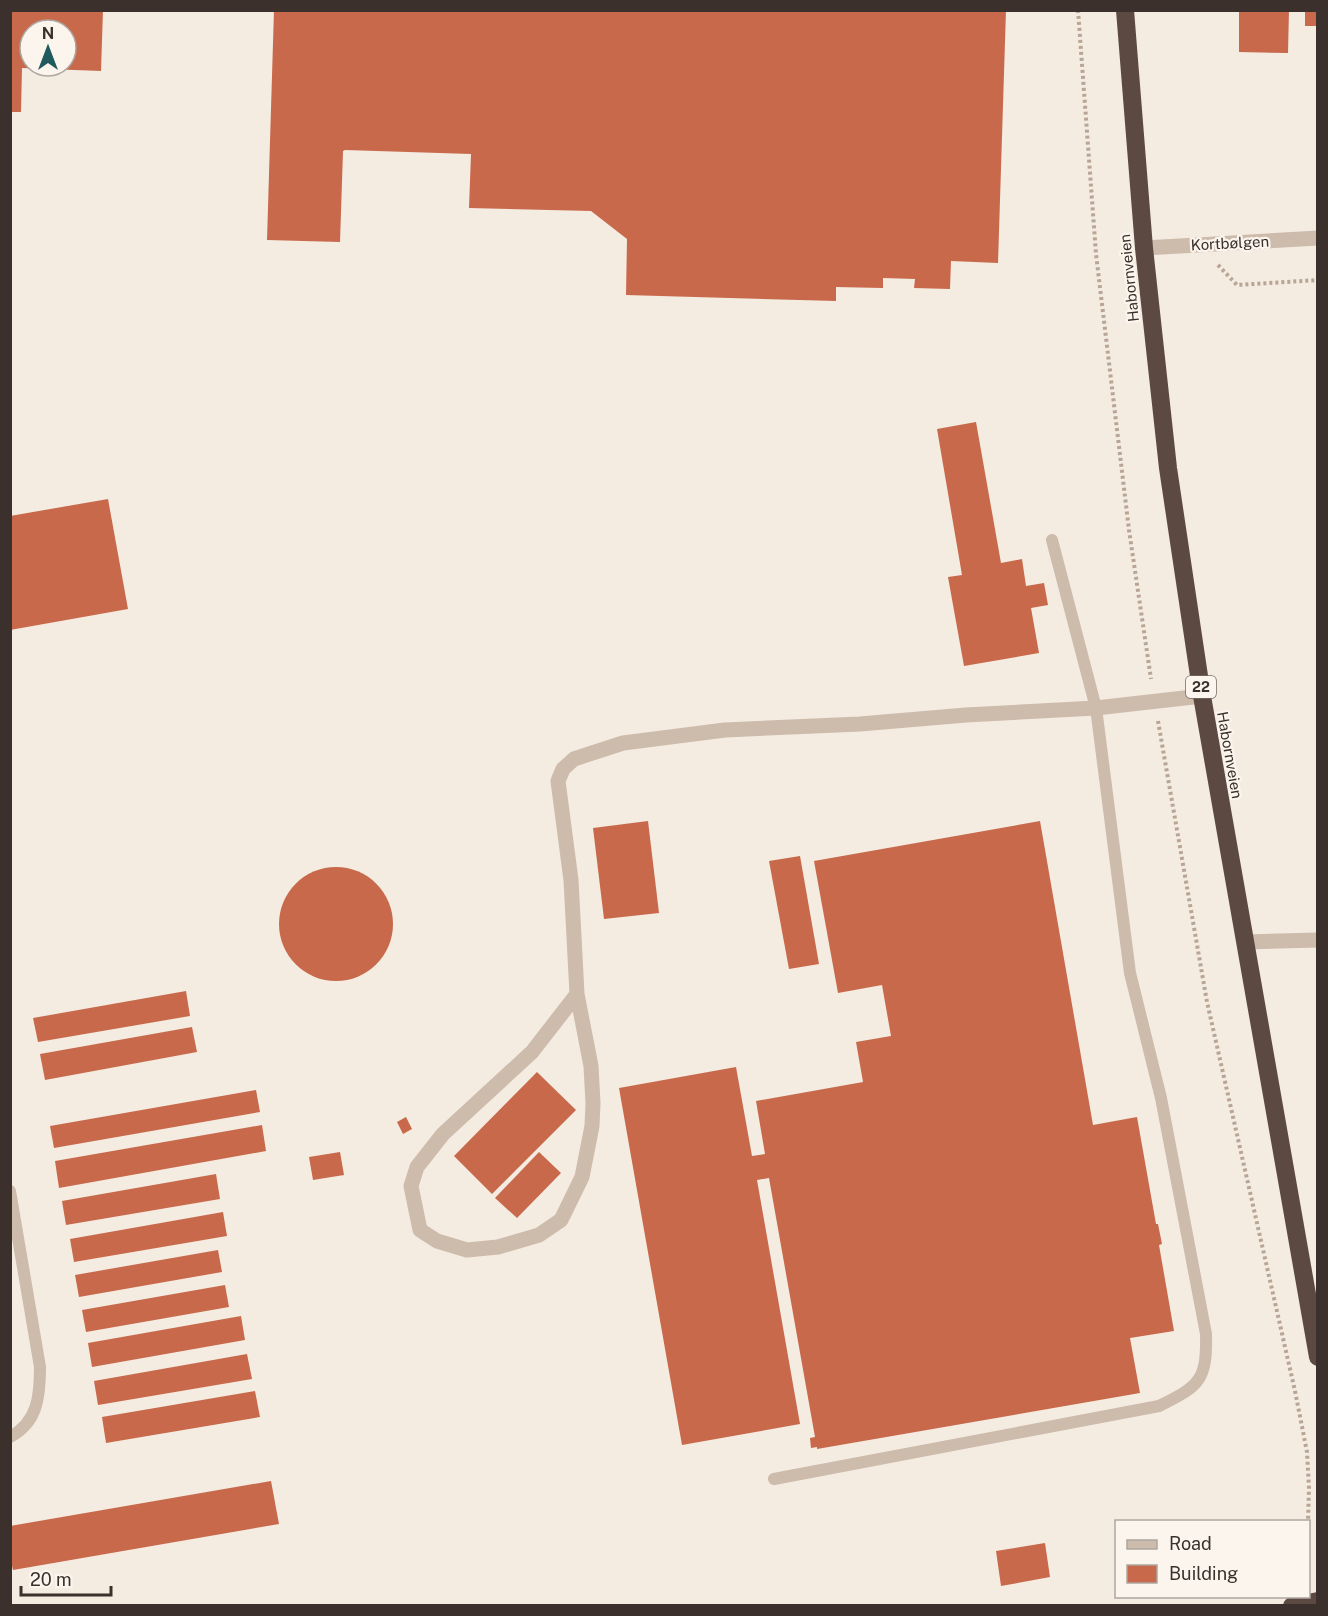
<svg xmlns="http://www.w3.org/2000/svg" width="1328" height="1616" font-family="'Public Sans',sans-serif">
<rect width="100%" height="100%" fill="#f4ebe1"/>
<g fill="#c8694b" fill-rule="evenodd">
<path d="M10 10H103L101 71 22 68 21 112H10ZM30 30H66V66H30Z"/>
<polygon points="274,10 1006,10 998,263 951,261 950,289 914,288 915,279 883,278 883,288 836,287 836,301 626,295 627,239 591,211 469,208 471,154 345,150 343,151 340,242 267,240"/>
<polygon points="1239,10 1289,10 1288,53 1239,52"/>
<rect x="1305" y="10" width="13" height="16"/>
<polygon points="976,422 1001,563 1022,559 1026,586 1044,583 1048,605 1031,608 1039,653 964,666 948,577 962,575 937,429"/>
<polygon points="108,499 128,609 10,630 10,516"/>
<polygon points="648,821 659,913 604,919 593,828"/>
<polygon points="1040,821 1093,1125 1137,1117 1156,1224 1158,1224 1162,1244 1159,1245 1174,1331 1130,1338 1140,1393 817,1449 817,1447 811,1448 810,1438 815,1437 769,1178 757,1180 800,1424 682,1445 619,1088 736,1067 752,1156 765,1154 756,1101 863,1082 856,1042 891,1036 882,985 838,993 814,861"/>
<polygon points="800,856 819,964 789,969 769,861"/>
<circle cx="336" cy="924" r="57"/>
<polygon points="186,991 190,1016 38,1042 33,1018"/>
<polygon points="192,1027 197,1052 45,1080 40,1054"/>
<polygon points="537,1072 576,1110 492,1194 454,1156"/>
<polygon points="256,1090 260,1112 54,1148 50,1126"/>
<polygon points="406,1117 412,1129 403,1134 397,1122"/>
<polygon points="262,1125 266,1151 59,1188 55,1161"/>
<polygon points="340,1152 344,1175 313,1180 309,1157"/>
<polygon points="539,1152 561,1173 517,1218 495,1198"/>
<polygon points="216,1174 220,1199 66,1225 62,1201"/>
<polygon points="223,1212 227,1236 74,1262 70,1239"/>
<polygon points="218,1250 222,1272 79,1297 75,1275"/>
<polygon points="225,1285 229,1307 86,1332 82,1310"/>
<polygon points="241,1316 245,1340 92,1367 88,1343"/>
<polygon points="247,1354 252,1379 98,1405 94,1381"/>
<polygon points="255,1391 260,1417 106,1443 102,1417"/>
<polygon points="271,1481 279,1524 13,1570 10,1557 10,1526"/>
<polygon points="1045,1543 1050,1577 1001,1586 996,1551"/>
</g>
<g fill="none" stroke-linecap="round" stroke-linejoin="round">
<g stroke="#b9a596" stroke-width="4" stroke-dasharray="3 3" stroke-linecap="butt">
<polyline points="1078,10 1096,254 1129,530 1151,679"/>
<polyline points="1218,265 1237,285 1318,280"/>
<polyline points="1158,721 1207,1002 1295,1391 1307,1452 1309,1488 1308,1522"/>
</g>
<g stroke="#cdbbac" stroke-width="12">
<path d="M10 1191 40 1367C40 1396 38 1422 10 1437"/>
<path d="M774 1479 1159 1406C1200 1386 1207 1380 1206 1334L1161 1098 1130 973 1096 708 1052 540"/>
</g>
<g stroke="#cdbbac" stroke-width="15">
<polyline points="1144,248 1318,238"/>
<polyline points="1244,942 1318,940"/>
<polyline points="577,994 532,1052 443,1134 417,1167 411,1186 420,1230 437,1241 467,1250 498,1247 539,1235 561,1220 582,1177 592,1126 593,1103 591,1066 577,994 571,880 558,781 563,769 574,759 623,743 725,730 860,724 966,715 1096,708 1202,696"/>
</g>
<g stroke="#5c4a42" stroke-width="18">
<polyline points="1125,10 1144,248 1168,468 1202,696 1318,1357"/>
<polyline points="1292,1606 1318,1601"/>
</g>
</g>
<g text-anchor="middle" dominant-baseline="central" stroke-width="4.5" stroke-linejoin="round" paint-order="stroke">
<rect fill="#fbf5ee" stroke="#756b66" stroke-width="1.5" x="1186" y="676" width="30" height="22" rx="4.5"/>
<g font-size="14" font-weight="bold" fill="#3b302b">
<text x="1201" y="687">22</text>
</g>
<g font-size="15" fill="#3b302b" stroke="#fbf5ee">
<text transform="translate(1230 243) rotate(-3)">Kortbølgen</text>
<text transform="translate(1129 278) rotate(-96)">Habornveien</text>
<text transform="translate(1230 755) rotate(80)">Habornveien</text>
</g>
</g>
<rect width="1328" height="1616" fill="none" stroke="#3b302b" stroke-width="24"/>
<rect x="1115" y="1520" width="195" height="78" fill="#fbf5ee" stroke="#aea6a0" stroke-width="1.5"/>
<rect x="1127" y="1540" width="30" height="9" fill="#cdbbac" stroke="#aea6a0" stroke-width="1.5"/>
<text x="1169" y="1550" font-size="18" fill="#3b302b">Road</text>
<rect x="1127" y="1565" width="30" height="18" fill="#c8694b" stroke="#aea6a0" stroke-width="1.5"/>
<text x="1169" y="1580" font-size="18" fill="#3b302b">Building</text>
<g transform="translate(48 48)"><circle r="28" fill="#fbf5ee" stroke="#aea6a0" stroke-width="1.5"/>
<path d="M0-4.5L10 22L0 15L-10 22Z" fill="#1f5a5e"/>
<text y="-9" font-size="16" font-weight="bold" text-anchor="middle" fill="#3b302b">N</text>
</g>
<path d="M21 1586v9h90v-9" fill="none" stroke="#3b302b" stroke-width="3"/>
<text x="30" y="1586" font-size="18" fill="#3b302b" stroke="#fbf5ee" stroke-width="4.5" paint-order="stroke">20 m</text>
</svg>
